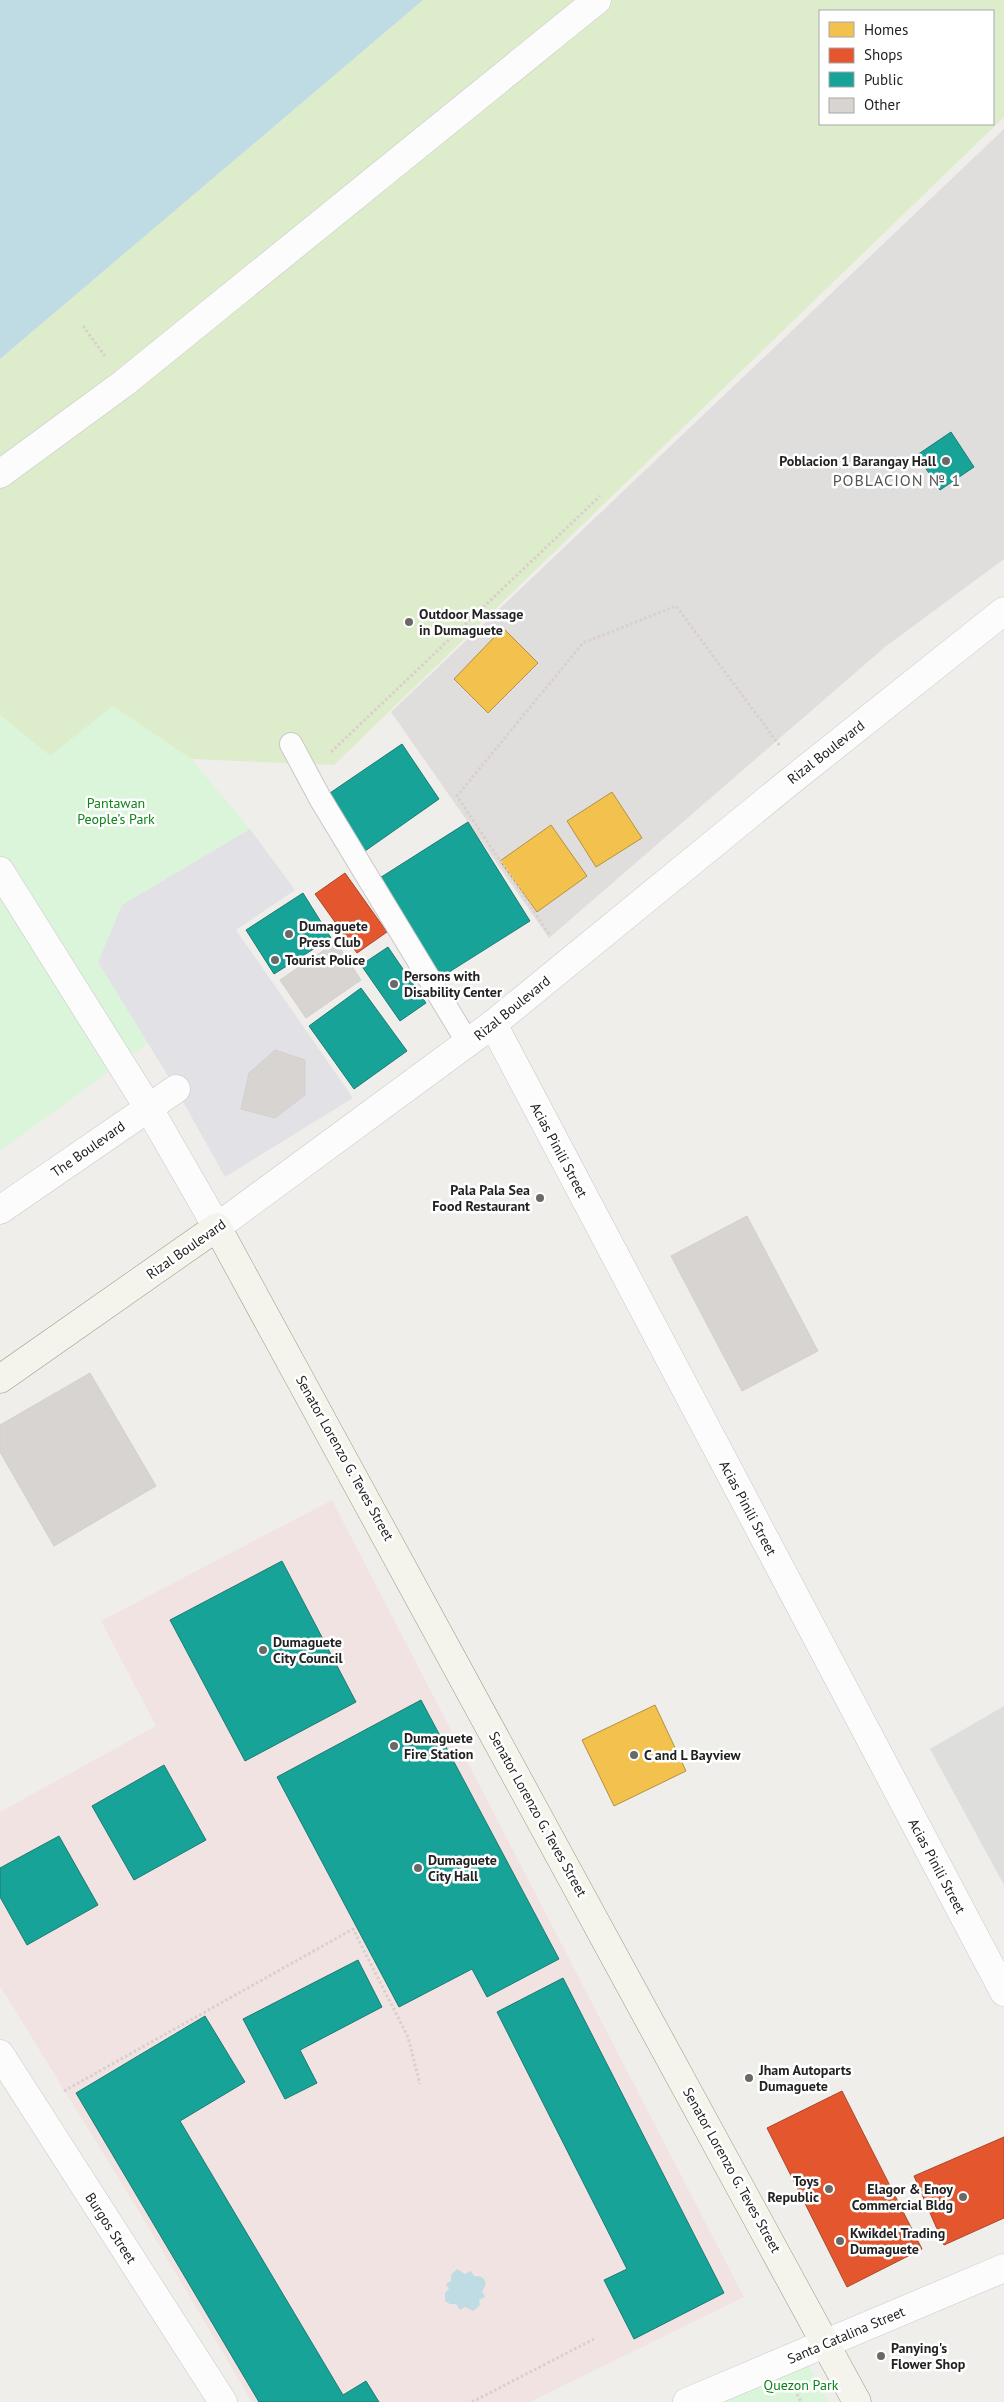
<svg xmlns="http://www.w3.org/2000/svg" width="1004" height="2402" font-family="'PT Sans',sans-serif">
<rect width="100%" height="100%" fill="#f0eeeb"/>
<polygon fill="#dfdedc" points="1004,129 1004,559 885,647 549,938 391,712"/>
<polygon fill="#f1e3e1" points="332,1500 744,2297 530,2402 252,2402 140,2213 0,1986 0,1812 156,1726 101,1621"/>
<polygon fill="#dededc" points="1004,1706 1004,1885 930,1749"/>
<path fill="#ddeccb" fill-rule="evenodd" d="M423 0H1004V117L334 765 191 759 113 706 50 756 0 715V359ZM820 11H993V124H820Z"/>
<g fill="#daf5da">
<polygon points="113,706 191,759 250,829 122,905 98,962 148,1043 0,1151 0,715 50,756"/>
<polygon points="808,2363 828,2402 722,2402"/>
</g>
<polygon fill="#e2e1e5" points="250,829 295,890 236,930 353,1098 225,1177 176,1089 98,962 122,905"/>
<g fill="#bfdbe3">
<polygon points="0,0 423,0 0,359"/>
<path d="M457 2269 465 2274 471 2271 474 2276C485 2275 489 2283 482 2291L485 2297 479 2300 480 2305 473 2311 465 2307 460 2310 456 2304H450L445 2301V2293L449 2289 446 2284 451 2281V2275Z"/>
</g>
<g fill="#f2c14e" stroke="#b49141">
<polygon points="503,628 538,663 488,713 454,679"/>
<polygon points="612,792 642,838 596,867 567,821"/>
<polygon points="551,825 587,876 537,912 500,861"/>
<polygon points="655,1705 686,1771 614,1806 582,1740"/>
</g>
<g fill="#e4572e" stroke="#aa472a">
<polygon points="345,873 387,932 357,953 315,894"/>
<polygon points="842,2091 922,2249 847,2287 767,2128"/>
<polygon points="1004,2137 1004,2218 944,2245 914,2176"/>
</g>
<g fill="#17a398" stroke="#1a7c75">
<polygon points="951,432 974,467 940,490 917,455"/>
<polygon points="402,744 439,799 365,851 327,795"/>
<polygon points="468,822 530,921 438,979 375,881"/>
<polygon points="303,893 331,938 274,974 246,930"/>
<polygon points="388,947 426,1003 400,1021 361,965"/>
<polygon points="361,988 407,1051 354,1089 309,1026"/>
<polygon points="282,1561 356,1702 245,1761 170,1620"/>
<polygon points="421,1700 559,1959 487,1997 472,1969 399,2007 277,1777"/>
<polygon points="164,1765 206,1840 134,1880 92,1806"/>
<polygon points="59,1836 98,1905 27,1945 0,1897 0,1868"/>
<polygon points="358,1960 382,2007 300,2050 317,2083 285,2099 243,2019"/>
<polygon points="563,1978 724,2293 634,2339 604,2280 627,2269 497,2012"/>
<polygon points="205,2016 245,2082 180,2121 343,2395 366,2381 379,2402 259,2402 76,2093"/>
</g>
<g fill="#d7d4d2" stroke="#d3d0cc">
<polygon points="336,942 361,980 306,1018 280,980"/>
<polygon points="275,1050 305,1060 305,1095 275,1118 241,1109 249,1073"/>
<polygon points="747,1216 818,1351 742,1391 671,1256"/>
<polygon points="90,1373 156,1486 54,1546 0,1452 0,1425"/>
</g>
<g fill="none" stroke-linecap="round" stroke-linejoin="round">
<defs>
<polyline id="service" points="291,744 321,800 468,1043"/>
<g id="pedestrian">
<polyline points="0,474 124,383 597,0"/>
<polyline points="0,871 148,1107 217,1227"/>
<polyline points="0,1210 176,1089"/>
</g>
<g id="minor">
<polyline points="493,1024 1004,1992"/>
<polyline points="0,2054 223,2402"/>
</g>
<g id="tertiary">
<polyline points="217,1227 493,1024 788,783 1004,611"/>
<polyline points="687,2402 1004,2268"/>
</g>
<polyline id="secondary" points="0,1379 217,1227 857,2402"/>
</defs>
<use href="#service" stroke="#c9c8c7" stroke-width="24"/>
<use href="#pedestrian" stroke="#c9c8c7" stroke-width="29"/>
<use href="#minor" stroke="#c9c8c7" stroke-width="29"/>
<use href="#tertiary" stroke="#c9c8c7" stroke-width="29"/>
<use href="#secondary" stroke="#999a82" stroke-width="29"/>
<g stroke="#dccecd" stroke-width="3" stroke-dasharray="2.5 2.5" stroke-linecap="butt">
<polyline points="83,326 105,356"/>
<polyline points="331,752 600,496"/>
<polyline points="549,934 457,796 583,643 676,606 780,746"/>
<polyline points="64,2091 353,1929 408,2037 420,2084"/>
<polyline points="797,2394 801,2402"/>
<polyline points="472,2402 594,2339"/>
</g>
<use href="#service" stroke="#fdfcfc" stroke-width="22"/>
<use href="#pedestrian" stroke="#fdfcfc" stroke-width="28"/>
<use href="#minor" stroke="#fdfcfc" stroke-width="28"/>
<use href="#tertiary" stroke="#fdfcfc" stroke-width="28"/>
<use href="#secondary" stroke="#f4f4ed" stroke-width="28"/>
</g>
<g fill="#6a6968" stroke="#fff" stroke-width="2">
<circle cx="946" cy="461" r="5"/>
<circle cx="409" cy="622" r="5"/>
<circle cx="289" cy="934" r="5"/>
<circle cx="275" cy="960" r="5"/>
<circle cx="394" cy="984" r="5"/>
<circle cx="540" cy="1198" r="5"/>
<circle cx="263" cy="1650" r="5"/>
<circle cx="394" cy="1746" r="5"/>
<circle cx="634" cy="1755" r="5"/>
<circle cx="418" cy="1868" r="5"/>
<circle cx="749" cy="2078" r="5"/>
<circle cx="829" cy="2189" r="5"/>
<circle cx="963" cy="2197" r="5"/>
<circle cx="840" cy="2241" r="5"/>
<circle cx="881" cy="2356" r="5"/>
</g>
<g text-anchor="middle" dominant-baseline="central" stroke-width="5" stroke-linejoin="round" paint-order="stroke">
<g font-size="14" font-weight="bold" fill="#222" stroke="#fff" text-anchor="start">
<text x="936" y="461" text-anchor="end">Poblacion 1 Barangay Hall</text>
<text x="419" y="614">Outdoor Massage<tspan x="419" dy="16">in Dumaguete</tspan></text>
<text x="299" y="926">Dumaguete<tspan x="299" dy="16">Press Club</tspan></text>
<text x="285" y="960">Tourist Police</text>
<text x="404" y="976">Persons with<tspan x="404" dy="16">Disability Center</tspan></text>
<text x="530" y="1190" text-anchor="end">Pala Pala Sea<tspan x="530" dy="16">Food Restaurant</tspan></text>
<text x="273" y="1642">Dumaguete<tspan x="273" dy="16">City Council</tspan></text>
<text x="404" y="1738">Dumaguete<tspan x="404" dy="16">Fire Station</tspan></text>
<text x="644" y="1755">C and L Bayview</text>
<text x="428" y="1860">Dumaguete<tspan x="428" dy="16">City Hall</tspan></text>
<text x="759" y="2070">Jham Autoparts<tspan x="759" dy="16">Dumaguete</tspan></text>
<text x="819" y="2181" text-anchor="end">Toys<tspan x="819" dy="16">Republic</tspan></text>
<text x="953" y="2189" text-anchor="end">Elagor &amp; Enoy<tspan x="953" dy="16">Commercial Bldg</tspan></text>
<text x="850" y="2233">Kwikdel Trading<tspan x="850" dy="16">Dumaguete</tspan></text>
<text x="891" y="2348">Panying's<tspan x="891" dy="16">Flower Shop</tspan></text>
</g>
<g font-size="14" fill="#222" stroke="#fff">
<text transform="translate(826 752) rotate(-38)">Rizal Boulevard</text>
<text transform="translate(512 1008) rotate(-39)">Rizal Boulevard</text>
<text transform="translate(88 1149) rotate(-35)">The Boulevard</text>
<text transform="translate(559 1150) rotate(62)">Acias Pinili Street</text>
<text transform="translate(186 1249) rotate(-35)">Rizal Boulevard</text>
<text transform="translate(345 1458) rotate(61)">Senator Lorenzo G. Teves Street</text>
<text transform="translate(748 1508) rotate(62)">Acias Pinili Street</text>
<text transform="translate(538 1814) rotate(61)">Senator Lorenzo G. Teves Street</text>
<text transform="translate(937 1866) rotate(62)">Acias Pinili Street</text>
<text transform="translate(732 2170) rotate(61)">Senator Lorenzo G. Teves Street</text>
<text transform="translate(111 2228) rotate(57)">Burgos Street</text>
<text transform="translate(846 2335) rotate(-23)">Santa Catalina Street</text>
</g>
<g font-size="14" fill="#0c8416" stroke="#fff">
<text x="116" y="803">Pantawan<tspan x="116" dy="16">People’s Park</tspan></text>
<text x="801" y="2385">Quezon Park</text>
</g>
<g font-size="16" letter-spacing="1" fill="#555" stroke="#fff">
<text x="897" y="480">POBLACION № 1</text>
</g>
</g>
<rect x="819" y="10" width="175" height="115" fill="#ffffff" stroke="#a7a7a7"/>
<rect x="829" y="22" width="25" height="15" fill="#f2c14e" stroke="#a7a7a7"/>
<text x="864" y="35" font-size="15" fill="#222222">Homes</text>
<rect x="829" y="48" width="25" height="15" fill="#e4572e" stroke="#a7a7a7"/>
<text x="864" y="60" font-size="15" fill="#222222">Shops</text>
<rect x="829" y="72" width="25" height="15" fill="#17a398" stroke="#a7a7a7"/>
<text x="864" y="85" font-size="15" fill="#222222">Public</text>
<rect x="829" y="98" width="25" height="15" fill="#d7d4d2" stroke="#a7a7a7"/>
<text x="864" y="110" font-size="15" fill="#222222">Other</text>
</svg>
